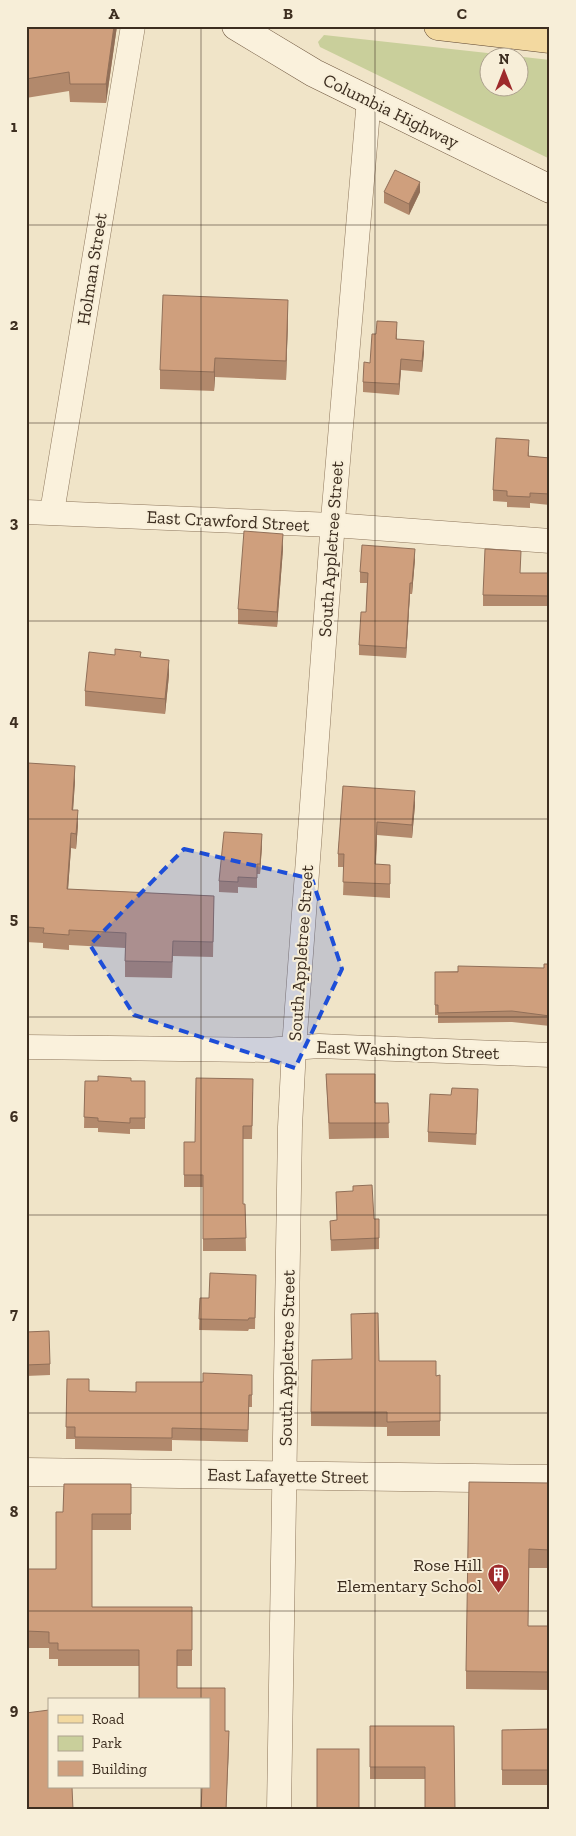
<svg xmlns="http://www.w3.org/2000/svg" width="576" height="1836" font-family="'Zilla Slab',serif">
<rect width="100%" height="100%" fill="#f0e4c8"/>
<path fill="#c9cf9b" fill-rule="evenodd" d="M324 35 550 60V159L320 47 318 42ZM488 58H518V88H488Z"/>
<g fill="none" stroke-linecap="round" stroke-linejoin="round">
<defs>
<g id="minor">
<polyline points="26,512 333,525 550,541"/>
<polyline points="52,512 133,26"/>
<polyline points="26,1047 266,1050 319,1046 550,1055"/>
<polyline points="279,1810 290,1127 294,1048 334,508 369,99"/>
</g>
<polyline id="tertiary" points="26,1472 550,1479"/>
<polyline id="secondary" points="236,26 314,73 550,189"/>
<polyline id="primary" points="438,26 550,39"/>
</defs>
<use href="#minor" stroke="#8d765c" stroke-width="25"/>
<use href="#tertiary" stroke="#8d765c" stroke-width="29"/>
<use href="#secondary" stroke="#6f573f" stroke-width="29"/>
<use href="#primary" stroke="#5b4430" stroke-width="29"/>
<use href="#minor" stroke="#faf1dc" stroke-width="24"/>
<use href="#tertiary" stroke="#faf1dc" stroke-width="28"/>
<use href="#secondary" stroke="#faf1dc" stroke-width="28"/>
<use href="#primary" stroke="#f3d9a0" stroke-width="28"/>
</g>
<g fill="#b2896c">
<polygon points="26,26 117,26 106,103 70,102 69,91 26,98"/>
<polygon points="384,192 420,192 409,215 384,203"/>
<polygon points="288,319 286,380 215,377 214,391 160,389 160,370"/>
<polygon points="397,333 397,339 424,352 422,372 401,370 399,395 363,392 363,382 370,363"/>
<polygon points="529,451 529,456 550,458 550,505 530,503 530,508 507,507 507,502 493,501 493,490"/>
<polygon points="283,549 277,627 238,624 238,609"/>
<polygon points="415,559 412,594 410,594 406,658 359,655 359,645 366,612 367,583 360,583 360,572"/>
<polygon points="520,573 550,573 550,606 483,606 483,595"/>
<polygon points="141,657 169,675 165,714 85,706 85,691"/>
<polygon points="75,781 73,810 78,825 76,849 71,848 68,889 214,896 213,957 173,956 172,978 125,977 125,948 69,945 69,950 43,948 43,943 26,942 26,792"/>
<polygon points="343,786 415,805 412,838 377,835 376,865 390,878 390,898 343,895 344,867 338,867 338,854"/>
<polygon points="262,845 260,874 257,874 257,888 238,887 238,893 219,892 219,881"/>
<polygon points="550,964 550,1026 512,1022 438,1023 438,1015 435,1015 435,972 544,968"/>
<polygon points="326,1074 375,1103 388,1103 389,1138 329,1139"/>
<polygon points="85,1081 145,1081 145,1129 130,1129 130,1134 98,1132 98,1128 84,1128"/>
<polygon points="253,1092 252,1139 243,1139 243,1204 245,1204 246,1251 203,1251 203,1187 184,1187 184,1142 195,1142"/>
<polygon points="478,1100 476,1145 428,1142 428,1132"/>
<polygon points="379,1219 379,1249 331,1251 330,1221"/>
<polygon points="256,1275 255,1329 249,1329 248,1331 199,1330 200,1298 209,1298"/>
<polygon points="26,1332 50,1364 50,1375 26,1376"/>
<polygon points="379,1361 436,1376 440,1375 440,1436 387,1436 387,1427 311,1426 311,1412"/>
<polygon points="252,1375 252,1407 249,1407 248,1442 172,1440 172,1451 75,1449 75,1439 66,1439 67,1379 89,1391 136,1392"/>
<polygon points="550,1483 550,1568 529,1568 528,1626 550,1626 550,1690 466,1689 466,1671"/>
<polygon points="64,1484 131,1484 131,1530 92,1530 92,1607 192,1607 192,1666 177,1666 177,1688 225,1688 225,1731 229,1731 226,1810 201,1810 202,1787 209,1787 209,1700 139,1700 139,1666 58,1666 58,1659 49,1659 49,1648 26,1648 26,1569 56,1569 56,1512 63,1512"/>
<polygon points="370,1726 454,1726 425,1779 370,1779"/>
<polygon points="550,1729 550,1785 502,1785 502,1730"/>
</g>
<g fill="#916f58">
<polygon points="114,26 117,26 106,103 106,84"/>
<polygon points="420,182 420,192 409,215 409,204"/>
<polygon points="288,300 288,319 286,380 286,361"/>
<polygon points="424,341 424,352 422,372 422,361"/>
<polygon points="215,358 215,377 214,391 214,372"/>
<polygon points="401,359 401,370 399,395 399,384"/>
<polygon points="283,534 283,549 277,627 277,612"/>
<polygon points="415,549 415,559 412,594 412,583"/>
<polygon points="410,583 410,594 406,658 406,648"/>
<polygon points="169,660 169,675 165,714 165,699"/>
<polygon points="75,766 75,781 72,825 72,810"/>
<polygon points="415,791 415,805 412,838 412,825"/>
<polygon points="78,810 78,825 76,849 76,834"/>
<polygon points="377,822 377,835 375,878 375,864"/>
<polygon points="71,833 71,848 67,904 67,889"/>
<polygon points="262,834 262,845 260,874 260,864"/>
<polygon points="229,1731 229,1747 226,1810"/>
</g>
<g fill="#cf9f7d" stroke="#916f58">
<polygon points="26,26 114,26 106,84 70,84 69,72 26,79"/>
<polygon points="395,170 420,182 409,204 384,192"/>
<polygon points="163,295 288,300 286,361 215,358 214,372 160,370"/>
<polygon points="377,321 397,322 396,339 424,341 422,361 401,359 399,384 363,382 364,362 370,363 372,334 376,334"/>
<polygon points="496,438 529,440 528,456 550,458 550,494 530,493 530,497 507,496 507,491 493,490"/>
<polygon points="244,531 283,534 277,612 238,609"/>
<polygon points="362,545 415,549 412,583 410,583 406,648 359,645 361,612 366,612 368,573 360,572"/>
<polygon points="485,549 521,551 520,573 550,573 550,596 483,595"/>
<polygon points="115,649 141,652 140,657 169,660 165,699 85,691 89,652 115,655"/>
<polygon points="28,763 75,766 72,810 78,810 76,834 71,833 67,889 214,896 213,942 173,941 172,962 125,961 126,933 69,930 69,935 43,933 44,928 26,927 26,792"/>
<polygon points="343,786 415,791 412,825 377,822 375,864 390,865 390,884 343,882 344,854 338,854"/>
<polygon points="224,832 262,834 260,864 257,864 257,878 238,877 238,882 219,881"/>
<polygon points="544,964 550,964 550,1016 512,1011 438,1013 438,1005 435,1005 435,972 458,972 458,966 544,968"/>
<polygon points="326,1074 375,1074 375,1103 388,1103 389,1123 329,1123"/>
<polygon points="98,1076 131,1078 131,1081 145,1081 145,1118 130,1118 130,1123 98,1121 98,1118 84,1117 85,1081 98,1081"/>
<polygon points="196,1078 253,1079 252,1126 243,1126 243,1204 245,1204 246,1238 203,1239 203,1175 184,1175 184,1142 195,1142"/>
<polygon points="452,1088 478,1089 476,1134 428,1132 430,1094 451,1095"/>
<polygon points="372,1185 374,1219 379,1219 379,1238 331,1240 330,1221 337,1220 336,1192 353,1191 353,1186"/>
<polygon points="210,1273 256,1275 255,1318 249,1318 248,1320 199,1319 200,1298 209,1298"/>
<polygon points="378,1313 379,1361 436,1361 436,1376 440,1375 440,1421 387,1422 387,1412 311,1412 312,1360 352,1359 351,1314"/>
<polygon points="49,1331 50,1364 26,1365 26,1332"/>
<polygon points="203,1373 252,1375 252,1395 249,1395 248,1430 172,1428 172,1438 75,1437 75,1427 66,1427 67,1379 89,1379 89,1391 136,1392 136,1382 203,1382"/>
<polygon points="469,1482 550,1483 550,1550 529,1549 528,1626 550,1626 550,1672 466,1671"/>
<polygon points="64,1484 131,1484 131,1514 92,1514 92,1607 192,1607 192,1650 177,1650 177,1688 225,1688 225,1731 229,1731 226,1810 201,1810 202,1787 209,1787 209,1700 139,1700 139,1650 58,1650 58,1643 49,1643 49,1632 26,1631 26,1569 56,1569 56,1512 63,1512"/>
<polygon points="49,1710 49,1787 72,1787 73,1810 26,1810 26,1713"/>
<polygon points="370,1726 454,1726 455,1810 425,1810 425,1767 370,1767"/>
<polygon points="550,1729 550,1770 502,1770 502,1730"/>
<rect x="317" y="1749" width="42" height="61"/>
</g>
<path fill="#1d4ed8" fill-opacity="0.2" stroke="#1d4ed8" stroke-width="4" stroke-dasharray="10 6" stroke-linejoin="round" d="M184 849 312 879 342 969 295 1068 134 1015 90 945Z"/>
<path fill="none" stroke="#3d2e20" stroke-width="1" stroke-opacity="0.55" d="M201 26V1700M375 26V1810M26 225H550M26 423H550M26 621H550M26 819H550M26 1017H550M26 1215H550M26 1413H550M26 1611H550M201 1787V1810"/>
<defs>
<symbol id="building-pin" viewBox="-11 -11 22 30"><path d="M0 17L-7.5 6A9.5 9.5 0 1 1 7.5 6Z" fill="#9e2a2b" stroke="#f7eed8"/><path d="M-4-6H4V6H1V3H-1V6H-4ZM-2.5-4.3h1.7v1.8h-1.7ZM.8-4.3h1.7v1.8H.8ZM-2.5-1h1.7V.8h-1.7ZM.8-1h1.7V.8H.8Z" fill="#fff"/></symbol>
</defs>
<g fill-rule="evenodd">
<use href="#building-pin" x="486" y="1562" width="25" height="34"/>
</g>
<g text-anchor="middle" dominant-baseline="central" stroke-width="4" stroke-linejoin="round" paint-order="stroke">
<g font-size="18" fill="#3d2e20" stroke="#f7eed8">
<text transform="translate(391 111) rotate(26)">Columbia Highway</text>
<text transform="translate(92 269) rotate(-81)">Holman Street</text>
<text transform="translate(228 521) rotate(3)">East Crawford Street</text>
<text transform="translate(331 549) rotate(-86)">South Appletree Street</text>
<text transform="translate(301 953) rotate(-86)">South Appletree Street</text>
<text transform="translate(408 1050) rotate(2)">East Washington Street</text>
<text transform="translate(287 1358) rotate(-89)">South Appletree Street</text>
<text transform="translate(288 1476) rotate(1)">East Lafayette Street</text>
</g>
<g font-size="18" fill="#3d2e20" stroke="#f7eed8" text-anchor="end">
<text x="482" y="1565">Rose Hill<tspan x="482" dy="21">Elementary School</tspan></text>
</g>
</g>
<rect width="576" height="1836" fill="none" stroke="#f7eed8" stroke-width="55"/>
<rect x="48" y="1698" width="162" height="90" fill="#f7eed8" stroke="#ada18e"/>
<rect x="58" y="1715" width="25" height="8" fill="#f3d9a0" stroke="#ada18e"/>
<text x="92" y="1724" font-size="15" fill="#3d2e20">Road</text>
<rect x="58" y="1736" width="25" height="15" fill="#c9cf9b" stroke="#ada18e"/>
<text x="92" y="1748" font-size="15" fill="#3d2e20">Park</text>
<rect x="58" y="1761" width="25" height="15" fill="#cf9f7d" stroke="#ada18e"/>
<text x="92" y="1774" font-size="15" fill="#3d2e20">Building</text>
<g transform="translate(504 72)"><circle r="24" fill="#f7eed8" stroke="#ada18e"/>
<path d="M0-4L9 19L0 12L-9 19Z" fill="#9e2a2b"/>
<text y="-8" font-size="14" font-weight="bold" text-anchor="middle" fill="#3d2e20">N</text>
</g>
<rect x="28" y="28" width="520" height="1780" fill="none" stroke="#3d2e20" stroke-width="2"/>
<g font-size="16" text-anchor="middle" font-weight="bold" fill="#3d2e20">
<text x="114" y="19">A</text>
<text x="288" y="19">B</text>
<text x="462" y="19">C</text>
<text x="14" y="132">1</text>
<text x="14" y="330">2</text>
<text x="14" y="528">3</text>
<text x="14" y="726">4</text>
<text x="14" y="924">5</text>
<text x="14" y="1122">6</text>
<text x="14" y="1319">7</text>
<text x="14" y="1517">8</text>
<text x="14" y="1715">9</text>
</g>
</svg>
